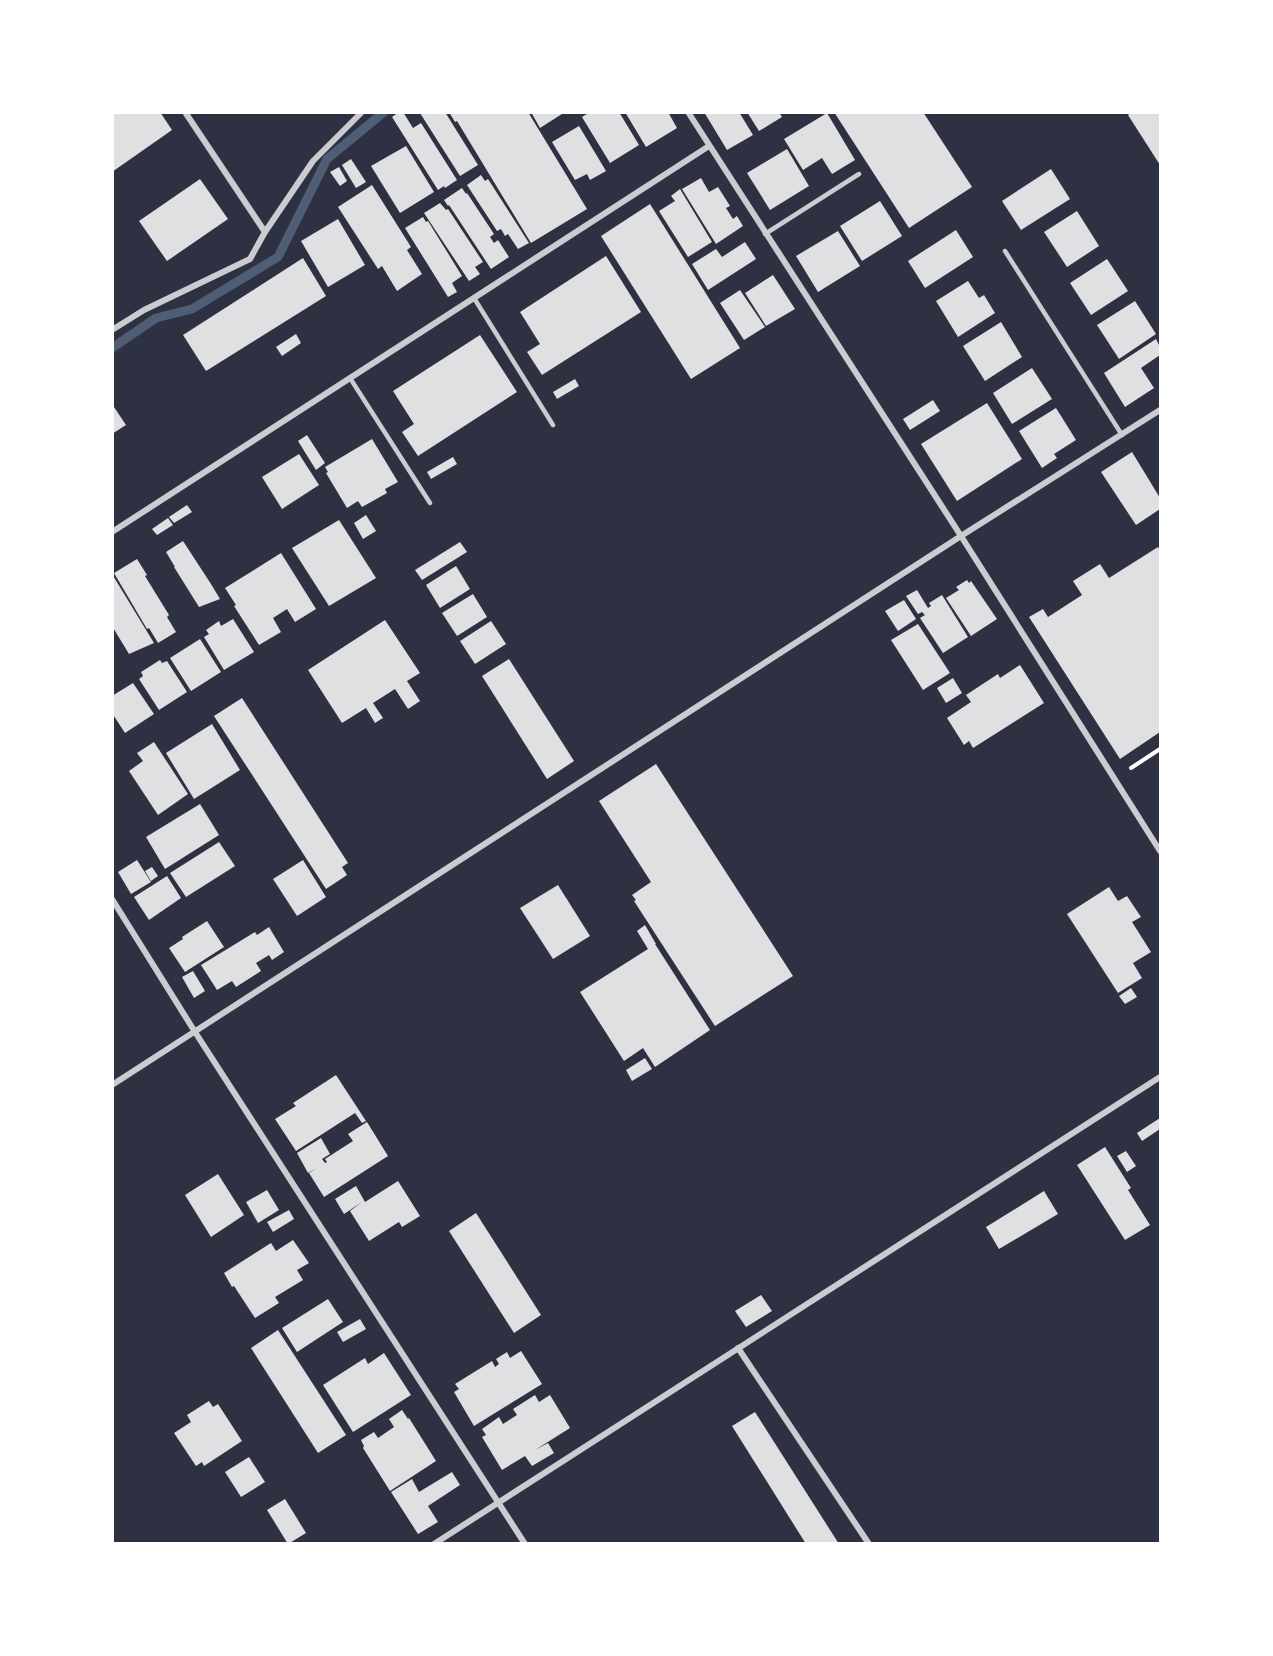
<svg xmlns="http://www.w3.org/2000/svg" width="1273" height="1656" font-family="'PT Sans Narrow',sans-serif">
<rect width="100%" height="100%" fill="#2d3142"/>
<g fill="none" stroke-linecap="round" stroke-linejoin="round">
<polyline stroke="#4f5d75" stroke-width="9" points="112,348 156,318 192,309 278,257 327,159 384,112"/>
</g>
<g fill="#e0e0e3">
<polygon points="112,112 160,112 172,130 112,172"/>
<polygon points="399,112 403,112 413,128 421,123 457,180 445,188 444,186 438,190 392,117"/>
<polygon points="422,112 445,112 478,165 460,176 420,113"/>
<polygon points="449,112 528,112 587,209 531,243 457,121 455,122"/>
<polygon points="531,112 565,112 540,128"/>
<polygon points="590,112 619,112 639,145 610,163 582,117"/>
<polygon points="625,112 668,112 677,128 646,147"/>
<polygon points="704,112 739,112 753,135 727,150"/>
<polygon points="747,112 779,112 782,117 759,131"/>
<polygon points="834,112 923,112 972,187 909,228"/>
<polygon points="1132,112 1160,112 1160,165 1128,115"/>
<polygon points="827,113 855,160 832,174 822,158 803,170 784,139"/>
<polygon points="579,126 606,171 590,180 587,174 575,180 552,142"/>
<polygon points="406,146 434,192 400,213 371,166"/>
<polygon points="787,149 809,186 770,210 747,173"/>
<polygon points="351,159 366,182 356,188 342,165"/>
<polygon points="339,167 347,181 340,186 330,172"/>
<polygon points="1051,169 1070,199 1021,230 1002,201"/>
<polygon points="481,175 485,181 488,179 529,243 518,249 508,234 505,236 501,229 497,231 467,185"/>
<polygon points="701,178 709,192 718,187 730,206 726,208 733,219 737,216 743,226 716,244 682,189"/>
<polygon points="200,179 228,219 167,261 139,221"/>
<polygon points="372,185 411,247 407,250 422,274 397,291 382,266 378,269 338,207"/>
<polygon points="462,188 466,194 467,193 494,234 490,237 494,243 498,240 509,257 491,269 449,205 448,206 444,200"/>
<polygon points="680,189 712,242 688,257 659,211 675,201 671,196"/>
<polygon points="880,201 902,236 862,261 840,226"/>
<polygon points="440,203 446,210 448,209 483,262 475,267 480,274 469,281 424,213"/>
<polygon points="650,204 740,348 691,379 601,236"/>
<polygon points="1077,211 1099,246 1067,267 1044,232"/>
<polygon points="423,217 426,222 428,221 462,276 452,283 457,292 448,297 405,228"/>
<polygon points="338,219 365,265 328,287 301,241"/>
<polygon points="956,230 973,257 925,288 908,261"/>
<polygon points="838,231 860,266 818,292 796,256"/>
<polygon points="745,242 756,259 708,290 692,264 716,249 722,257"/>
<polygon points="606,256 641,312 542,375 527,352 540,344 520,312"/>
<polygon points="303,258 326,296 206,371 183,335"/>
<polygon points="1107,259 1128,291 1091,315 1070,283"/>
<polygon points="773,275 795,309 766,326 745,293"/>
<polygon points="968,281 979,298 984,295 995,313 958,337 936,301"/>
<polygon points="740,290 765,327 744,340 720,303"/>
<polygon points="1135,301 1156,334 1119,359 1097,325"/>
<polygon points="1001,322 1022,357 985,381 963,346"/>
<polygon points="296,334 301,343 282,356 276,347"/>
<polygon points="480,335 517,392 418,456 402,432 414,424 393,391"/>
<polygon points="1156,339 1160,347 1160,355 1141,368 1154,388 1125,407 1104,373"/>
<polygon points="1032,368 1052,399 1012,424 993,393"/>
<polygon points="575,379 579,386 557,399 553,392"/>
<polygon points="933,400 940,411 910,430 903,419"/>
<polygon points="987,403 1022,459 957,501 921,444"/>
<polygon points="112,404 126,425 112,434"/>
<polygon points="1056,408 1076,440 1054,454 1057,458 1042,468 1019,431"/>
<polygon points="307,435 325,463 316,470 298,441"/>
<polygon points="372,439 398,482 385,489 387,493 362,507 358,501 347,508 326,473 328,472 325,467"/>
<polygon points="1132,452 1160,498 1160,509 1136,525 1101,472"/>
<polygon points="299,454 319,485 282,509 262,477"/>
<polygon points="453,457 457,464 431,479 427,472"/>
<polygon points="187,505 192,512 174,523 169,517"/>
<polygon points="366,515 376,531 363,539 354,523"/>
<polygon points="168,518 173,525 157,535 152,529"/>
<polygon points="339,520 376,578 329,606 292,548"/>
<polygon points="183,541 211,584 220,599 199,607 174,567 175,567 166,552"/>
<polygon points="460,542 467,552 422,580 415,570"/>
<polygon points="1158,547 1160,551 1160,732 1120,759 1029,617 1043,609 1048,617 1082,595 1073,581 1100,564 1109,578"/>
<polygon points="281,553 316,609 295,622 287,609 273,618 281,632 259,645 234,606 236,605 225,588"/>
<polygon points="137,559 147,575 145,576 169,615 167,617 176,632 158,643 149,628 147,629 114,573"/>
<polygon points="456,566 470,589 440,608 426,585"/>
<polygon points="112,574 154,643 129,654 112,626"/>
<polygon points="967,580 969,583 971,581 997,619 971,636 946,598 959,590 956,587"/>
<polygon points="917,590 928,608 931,606 929,603 942,595 968,637 943,653 920,618 925,615 922,612 918,614 906,596"/>
<polygon points="473,594 487,617 457,636 442,613"/>
<polygon points="904,600 916,619 898,631 885,611"/>
<polygon points="233,619 254,652 224,670 204,637 209,634 206,630 219,621 221,626"/>
<polygon points="385,620 420,673 407,681 420,701 408,709 395,689 373,703 383,718 375,723 366,708 342,723 308,670"/>
<polygon points="491,621 506,644 475,664 460,641"/>
<polygon points="918,624 950,673 923,690 891,640"/>
<polygon points="200,639 221,672 191,691 170,658"/>
<polygon points="509,659 574,761 547,779 482,676"/>
<polygon points="160,660 162,663 167,661 187,692 159,710 139,679 143,676 141,672"/>
<polygon points="1020,665 1044,703 973,748 969,741 964,745 947,718 971,702 966,695 998,674 1000,678"/>
<polygon points="953,678 962,693 946,703 937,688"/>
<polygon points="133,683 154,714 125,733 112,713 112,696"/>
<polygon points="242,698 348,863 342,867 347,875 326,889 214,716"/>
<polygon points="212,724 240,770 194,799 166,753"/>
<polygon points="154,742 188,794 158,815 129,771 143,761 137,753"/>
<polygon points="656,764 793,976 715,1026 634,901 636,900 632,895 651,882 599,801"/>
<polygon points="200,804 219,835 165,869 146,837"/>
<polygon points="219,842 235,866 186,897 170,873"/>
<polygon points="137,860 151,882 131,894 118,872"/>
<polygon points="303,860 326,897 297,916 273,879"/>
<polygon points="152,867 158,876 151,881 145,871"/>
<polygon points="167,876 181,898 149,920 134,897"/>
<polygon points="558,885 590,936 553,959 520,908"/>
<polygon points="1109,887 1118,901 1127,896 1141,917 1132,922 1151,952 1133,963 1142,978 1118,993 1067,914"/>
<polygon points="207,921 224,947 185,972 169,948 183,939 182,937"/>
<polygon points="645,925 656,944 655,944 710,1030 655,1067 643,1048 624,1061 580,992 648,949 637,931"/>
<polygon points="269,927 284,952 272,960 269,955 256,963 261,971 236,987 232,981 217,990 201,965 255,932 257,935"/>
<polygon points="193,971 205,991 194,998 182,977"/>
<polygon points="1131,988 1137,997 1125,1004 1119,996"/>
<polygon points="645,1058 652,1069 632,1081 626,1070"/>
<polygon points="336,1075 366,1121 362,1123 355,1113 296,1151 275,1119 296,1106 293,1103"/>
<polygon points="1160,1118 1160,1129 1142,1141 1137,1133"/>
<polygon points="367,1122 388,1156 324,1197 309,1173 317,1168 308,1173 297,1153 321,1138 330,1154 322,1159 325,1163 327,1162 325,1159 353,1141 348,1134"/>
<polygon points="1105,1147 1131,1188 1128,1190 1150,1225 1125,1240 1077,1165"/>
<polygon points="1126,1151 1136,1166 1127,1172 1117,1156"/>
<polygon points="218,1174 244,1215 211,1237 185,1195"/>
<polygon points="398,1181 420,1216 402,1227 399,1222 369,1241 350,1211 362,1202 344,1214 335,1199 356,1186 365,1202"/>
<polygon points="267,1190 279,1210 258,1223 246,1202"/>
<polygon points="1044,1191 1058,1214 999,1249 986,1227"/>
<polygon points="289,1210 294,1219 273,1232 267,1222"/>
<polygon points="476,1213 541,1315 514,1333 449,1231"/>
<polygon points="293,1240 309,1263 297,1270 303,1280 275,1297 279,1303 255,1318 234,1286 232,1287 224,1273 271,1243 276,1251"/>
<polygon points="761,1295 772,1311 746,1327 735,1311"/>
<polygon points="328,1299 343,1322 297,1352 282,1328"/>
<polygon points="360,1319 366,1329 343,1342 337,1332"/>
<polygon points="278,1330 346,1435 318,1453 251,1348"/>
<polygon points="521,1351 542,1384 474,1426 454,1392 459,1389 455,1384 492,1361 495,1367 499,1364 496,1359 507,1352 510,1358"/>
<polygon points="384,1353 411,1395 353,1432 323,1385 365,1358 368,1364"/>
<polygon points="535,1395 539,1402 550,1395 570,1428 535,1450 548,1443 554,1453 532,1466 525,1456 502,1470 482,1437 486,1435 482,1429 499,1417 503,1424 517,1415 513,1409"/>
<polygon points="209,1401 213,1407 218,1404 242,1441 204,1466 202,1462 196,1466 174,1433 191,1422 187,1415"/>
<polygon points="402,1410 408,1419 409,1418 436,1461 390,1491 363,1448 364,1446 361,1440 374,1432 378,1438 394,1427 389,1419"/>
<polygon points="755,1412 839,1544 806,1544 732,1426"/>
<polygon points="249,1457 265,1482 241,1497 225,1472"/>
<polygon points="452,1472 460,1485 428,1506 438,1522 418,1534 391,1492 412,1479 419,1492"/>
<polygon points="285,1499 306,1533 288,1544 267,1510"/>
</g>
<g fill="none" stroke-linecap="round" stroke-linejoin="round">
<polyline stroke="#fff" stroke-width="4" points="1131,768 1160,749"/>
<g stroke="#caccd0" stroke-width="4.5">
<polyline points="765,234 859,174"/>
<polyline points="1005,251 1122,435"/>
<polyline points="474,298 553,425"/>
<polyline points="350,378 430,503"/>
</g>
<g stroke="#caccd0" stroke-width="6">
<polyline points="185,112 265,232"/>
<polyline points="688,112 961,536 1160,851"/>
<polyline points="112,330 144,310 250,259 265,232 313,161 362,112"/>
<polyline points="112,532 709,146"/>
<polyline points="112,899 195,1032 525,1544"/>
<polyline points="112,1085 961,536 1160,410"/>
<polyline points="738,1348 869,1544"/>
<polyline points="434,1544 1160,1077"/>
</g>
</g>
<rect width="1273" height="1656" fill="none" stroke="#ffffff" stroke-width="228"/>
</svg>
